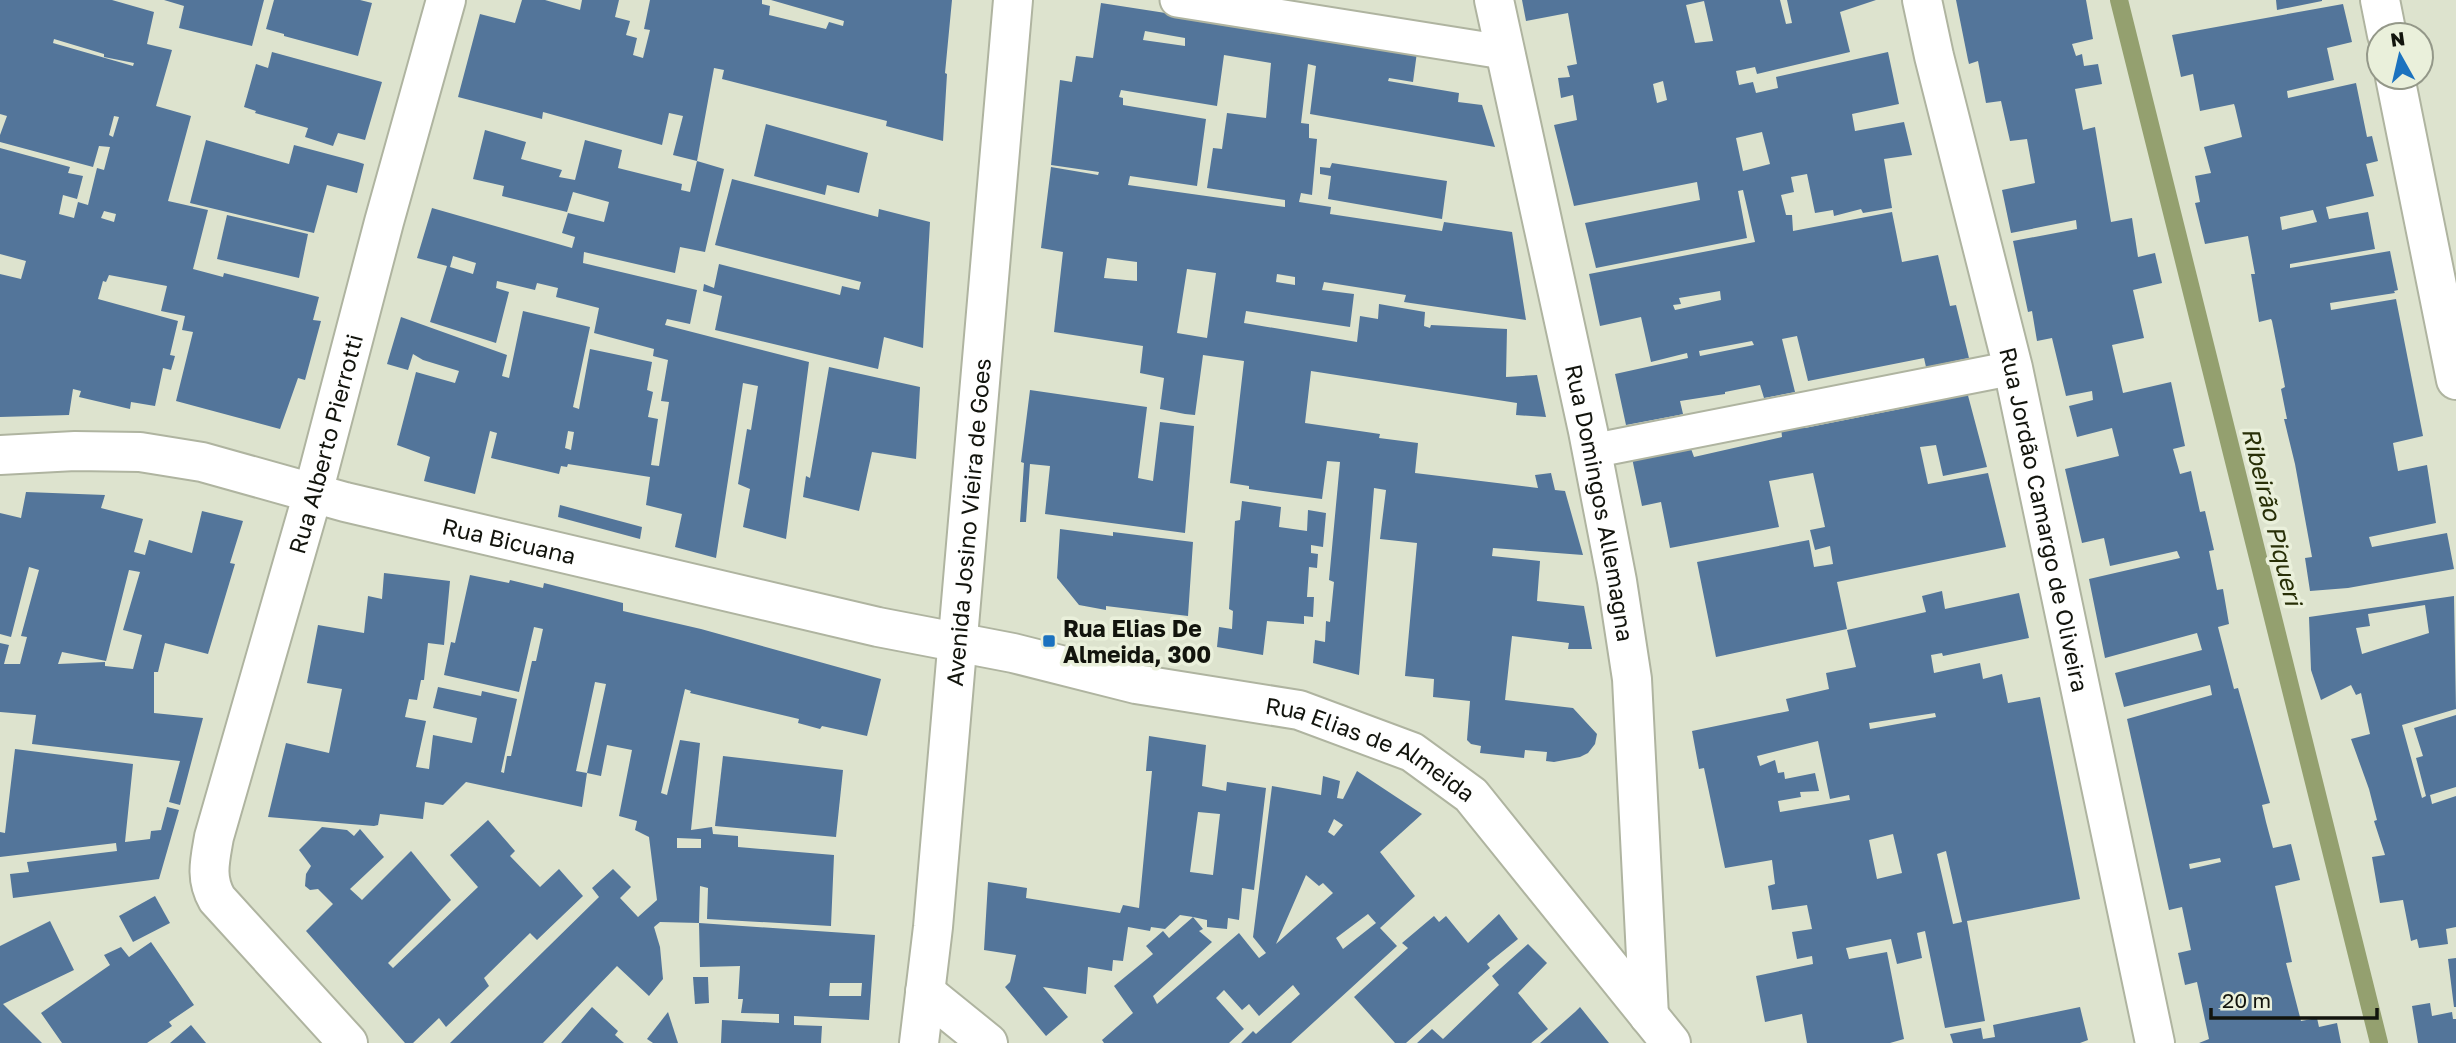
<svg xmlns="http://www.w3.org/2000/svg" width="2456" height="1043" font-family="'Golos Text',sans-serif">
<rect width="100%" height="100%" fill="#dde3ce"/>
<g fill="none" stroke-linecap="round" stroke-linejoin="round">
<polyline stroke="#94a06f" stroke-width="18" points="2119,0 2379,1043"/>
</g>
<g fill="#53759a" fill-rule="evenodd">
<path d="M0 0H112L154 12 147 44 172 50 156 106 191 116 168 201 208 210 193 269 223 277 224 273 319 297 313 320 321 321 305 380 298 378 280 429 176 401 193 332 182 330 185 316 161 311 167 286 109 275 106 282 103 281 98 299 178 321 170 355 175 356 171 370 163 368 155 406 131 402 130 409 79 397 81 391 73 389 69 415 0 417V274L21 279 26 261 0 254V148L70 167 68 173 83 176 77 199 63 195 59 214 74 218 78 202 88 205 97 168 104 170 110 147 99 146 93 167 0 142V135L7 116 0 114ZM54 39 104 54V57L134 63 133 66 53 43ZM114 116 119 117 113 137 109 135ZM104 211 116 214 114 222 101 218Z"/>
<polygon points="164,0 264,0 252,46 179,28 184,6"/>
<polygon points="274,0 360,0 372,3 358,56 284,36 284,34 266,29"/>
<path d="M522 0H545L580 10 582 0H619L615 17 630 21 626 35 637 38 633 55 643 58 650 30 644 29 650 0H762V4L770 6 769 15 826 29 829 22 843 26 844 21 771 0H952L945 73 947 74 943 141 886 126 887 121 722 79 724 70 714 68 697 161 724 169 705 252 680 247 675 273 584 252 583 263 697 290 690 324 667 319 665 325 809 362 786 539 743 527 750 489 738 484 747 429 751 430 758 386 743 383 716 558 675 547 682 514 646 505 650 477 568 464 567 467 561 466 559 474 491 458 497 433 490 431 475 494 424 481 430 457 397 445 416 372 455 383 459 371 423 360 413 354 408 370 387 364 401 317 507 355 502 376 509 378 523 311 590 327 573 407 579 409 590 349 652 362 647 390 653 392 648 417 658 419 651 465 659 466 669 402 661 401 668 360 653 356 654 349 594 333 599 308 556 297 558 288 537 283 535 290 497 281 496 288 509 292 496 343 430 322 447 266 417 258 432 208 572 248 575 237 562 233 568 213 604 222 609 202 573 192 567 212 502 196 504 186 473 179 485 130 526 142 521 159 562 170 559 177 575 180 585 140 622 150 618 168 682 184 681 190 690 192 697 161 673 155 683 116 669 113 662 145 543 112 542 119 458 97 480 14 515 23ZM453 256 476 263 473 274 450 267ZM568 431 574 432 571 450 565 448Z"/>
<path d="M1522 0H1780L1786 24 1792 23 1787 0H1876L1840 12 1850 52 1757 74 1755 67 1736 71 1739 85 1753 82 1756 93 1778 88 1776 77 1888 52 1899 104 1852 114 1855 131 1904 122 1912 155 1884 159 1892 208 1863 213 1861 209 1834 216 1833 210 1815 213 1807 174 1791 177 1794 192 1781 195 1786 215H1792L1793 231 1892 212 1902 262 1938 255 1950 306 1956 305 1969 358 1926 367 1924 358 1808 381 1797 336 1782 339 1795 392 1764 398 1760 385 1725 392V394L1680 401 1683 414 1679 415 1626 425 1615 374 1688 358 1687 353 1651 362 1641 317 1600 326 1589 274 1755 242 1743 190 1738 191 1747 238 1596 268 1585 223 1700 200 1697 182 1574 206 1554 125 1577 120 1573 95 1561 98 1558 78 1570 77 1567 66 1577 64 1568 13 1526 21ZM1704 1 1713 41 1695 43 1686 5ZM1663 81 1667 100 1657 103 1653 84ZM1762 132 1770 164 1743 171 1736 138ZM1720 291 1721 300 1675 310 1673 305 1681 304 1679 298ZM1752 341 1754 345 1700 356 1699 351Z"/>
<path d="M1956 0H2086L2093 39 2072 44 2076 56 2082 54 2084 66 2098 64 2102 84 2075 89 2083 130 2095 127 2111 222 2132 218 2138 257 2155 253 2162 283 2133 290 2144 338 2112 345 2123 393 2171 382 2185 446 2173 449 2180 474 2191 471 2200 512 2205 511 2214 550 2209 551 2217 590 2223 589 2229 624 2218 627 2234 689 2238 688 2270 803 2262 805 2266 822 2273 848 2291 844 2300 880 2275 886 2292 962 2286 963 2301 1021 2317 1018 2319 1027 2337 1023 2341 1043H2199L2209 1039 2197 982 2185 985 2178 953 2191 950 2182 907 2169 910 2127 719 2212 695 2210 685 2124 707 2115 673 2202 650 2197 633 2105 658 2089 579 2180 558 2177 551 2110 566 2104 538 2082 543 2065 469 2119 456 2112 428 2077 437 2069 406 2093 400 2092 391 2066 396 2052 338 2037 341 2032 311 2028 312 2013 241 2077 229 2076 220 2011 233 2002 190 2035 183 2027 139 2010 141 2001 101 1986 103 1978 61 1969 64 1968 60ZM2220 858 2221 862 2190 869 2189 864Z"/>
<polygon points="2276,0 2322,0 2322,1 2277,10"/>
<path d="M1101 3 1417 52 1413 82 1389 78 1388 81 1459 93 1458 102 1482 105 1495 147 1310 114 1316 66 1308 64 1301 123 1309 124V138L1317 139 1312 195 1301 193 1299 202 1331 207 1330 214 1442 231 1444 222 1512 232 1526 320 1404 302 1406 295 1324 282 1322 290 1354 294 1350 327 1246 311 1244 323 1357 342 1360 316 1378 319 1379 304 1425 312 1424 326 1430 328 1431 325 1507 329 1506 377 1537 375 1546 417 1516 415 1517 403 1311 371 1305 423 1380 434 1379 438 1418 443 1415 473 1538 488 1535 475 1551 473 1555 490 1565 491 1583 555 1493 548 1492 556 1540 561 1537 601 1584 606 1592 649H1568L1569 643 1512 636 1505 700 1573 708 1597 734 1595 744 1588 753 1580 757 1554 762 1546 761 1547 752 1525 750 1524 758 1480 753 1481 746 1471 744 1467 740 1470 701 1433 697 1434 679 1405 676 1417 543 1380 539 1386 490 1374 488 1359 675 1313 663 1315 640 1325 642 1326 621 1330 622 1334 582 1329 580 1340 462 1327 461 1322 499 1249 489V486L1230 483 1244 361 1203 355 1195 415 1185 414 1160 409 1164 378 1140 373 1143 346 1054 332 1063 252 1041 248 1051 167 1098 175 1099 172 1051 165 1060 80 1072 82 1076 56 1093 58ZM1145 31 1185 38V46L1143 40ZM1224 55 1271 63 1266 118 1227 113 1222 149 1213 148 1207 188 1285 200V207L1128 185 1130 176 1197 186 1206 119 1123 105V98L1119 97 1121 90 1217 106ZM1107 258 1137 262V281L1104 278ZM1187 269 1216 273 1207 338 1177 333ZM1277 274 1295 277V285L1276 282Z"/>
<path d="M2343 4 2352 42 2327 48 2334 80 2287 91 2288 98 2356 83 2367 137 2372 136 2378 161 2366 164 2374 196 2326 207 2329 219 2368 212 2375 249 2290 264V268L2390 251 2398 290 2394 291 2395 293 2330 303 2331 310 2396 299 2423 436 2393 443 2398 471 2427 465 2436 523 2369 537 2372 547 2447 533 2454 569 2348 588 2310 591 2305 558 2312 557 2295 464 2284 419H2287L2281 389 2285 387 2272 321 2271 319 2259 322 2251 274H2255L2248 236 2205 244 2195 203 2200 202 2195 176 2211 173 2204 147 2242 137 2235 107 2234 104 2200 111 2193 74 2181 77 2172 35ZM2313 210 2317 222 2282 230 2280 217Z"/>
<polygon points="272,52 382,82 365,140 338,133 333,146 305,137 308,128 255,113 256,111 244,107 256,64 268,68"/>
<polygon points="766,124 868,153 859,193 827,185 825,195 754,176"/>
<polygon points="206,140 289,164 294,145 358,162 364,164 357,193 327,185 314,233 190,203"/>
<polygon points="1332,163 1447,181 1442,219 1328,199 1331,176 1320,174 1320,167 1330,168"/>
<polygon points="732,179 878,217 879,209 930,222 923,348 884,337 878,369 715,330 722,296 703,291 704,284 714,288 719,264 840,295 842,286 859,290 861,282 715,245"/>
<polygon points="227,215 308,234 299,278 217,259"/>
<polygon points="829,367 920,387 916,459 872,452 859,511 803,497 806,476 810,478"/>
<polygon points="1966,388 1987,467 1943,476 1936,445 1920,447 1928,484 1988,473 2006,547 1837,582 1847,629 1716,657 1697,562 1809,540 1814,567 1833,564 1830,546 1815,550 1810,530 1825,527 1813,473 1769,481 1779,527 1670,548 1661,502 1642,506 1632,458 1690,446 1694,457 1782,437 1781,427 1804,422 1805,428 1910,407 1908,400"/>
<polygon points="1030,390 1147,407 1138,478 1153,481 1160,422 1194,426 1185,533 1045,514 1050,466 1030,464 1026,522 1020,522 1024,463 1021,462"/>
<path d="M26 492 105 495 101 508 143 519 134 552 145 555 149 540 192 553 202 511 243 521 230 563 235 564 208 654 165 643 158 672H154V713L203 718 180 805 169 802 180 761 32 744 36 715 0 712V643L9 645 4 664H20L27 637 21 636 39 570 29 567 11 637 0 634V513L21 518ZM129 570 140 572 123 630 142 635 133 669 105 666V662L58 664 62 652 106 661Z"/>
<polygon points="1242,501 1281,507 1279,527 1307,531 1308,510 1326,513 1323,547 1311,545 1311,553 1318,554 1317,568 1309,567 1307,597 1314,597 1313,617 1304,616 1304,624 1267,621 1263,655 1217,647 1219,627 1232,629 1233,611 1229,609 1235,521 1240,520"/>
<polygon points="560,505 642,527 640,539 558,517"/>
<polygon points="1060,529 1113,536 1113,532 1193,542 1188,616 1106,606 1106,610 1079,605 1057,578"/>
<path d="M384 573 450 581 444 645 428 643 424 680H421L417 700 409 699 405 717 426 721 416 767 429 769 433 735 472 743 477 718 433 708 438 687 481 696 482 691 517 699 501 772 504 773 507 756H511L532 661H536L543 629 534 627 519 692 444 675 451 642 455 643 470 575 509 583 510 580 543 588 544 583 623 603V611L701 629 881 679 867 736 822 726 820 729 798 723 799 719 690 693 691 691 685 689 661 793 667 795 680 740 700 743 691 830 712 827 713 834 738 836V847L834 855 831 926 707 919 708 888 700 886 699 923 875 935 869 1020 794 1016V1025L822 1026 821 1043H721L722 1020 779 1023V1014L741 1013 743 999H738L740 966 700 967 699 923 660 922 654 927 660 947 663 979 649 996 617 966 543 1043H450L599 897 592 888 613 869 631 887 620 898 638 917 657 900 649 837 635 830 637 821 619 816 632 750 607 745 601 776 587 773 606 684 595 682 576 771 587 773 582 807 466 782 443 805 425 802 423 819 380 814 378 825 374 826 268 817 286 743 329 753 342 689 307 683 318 625 364 633 368 596 382 599ZM677 838 701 839V848H677ZM830 983H862L861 996H829Z"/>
<path d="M1942 591 1945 609 2019 593 2029 638 1943 656 1942 653 1931 655 1934 673 1980 663 1983 679 2002 674 2008 703 2040 697 2080 899 1967 921 1985 1021 1945 1028 1925 931 1917 933 1922 958 1897 964 1891 939 1846 948 1849 959 1887 952 1904 1039 1890 1043H1807L1802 1014 1765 1022 1756 976 1813 964 1812 956 1797 959 1792 932 1812 929 1807 905 1772 910 1768 886 1775 884 1772 860 1725 868 1704 768 1699 769 1692 731 1789 711 1786 699 1829 689 1826 673 1856 667 1847 630 1926 612 1922 596ZM1935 713 1936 717 1870 729 1869 723ZM1818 741 1830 799 1849 795 1850 800 1780 812 1778 801 1801 797 1800 792 1819 791 1815 773 1785 779 1784 772 1778 773 1775 760 1760 766 1757 756ZM1893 834 1902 873 1877 879 1869 840ZM1946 851 1962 922 1953 924 1937 854Z"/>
<path d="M2454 596 2456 709 2402 725 2422 798 2426 796 2416 758 2423 756 2414 728 2456 715V787L2430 795 2432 804 2456 796V927L2446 929 2448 944 2419 948 2417 939 2411 941 2403 900 2380 903 2372 857 2385 855 2374 821 2377 820 2369 789 2351 739 2370 734 2361 693 2356 695 2351 685 2321 700 2311 670 2309 617ZM2425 605 2429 633 2362 654 2356 628 2370 626 2368 614Z"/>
<path d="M1149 736 1206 745 1202 786 1226 791 1227 782 1266 788 1254 890 1242 888 1239 920 1228 918 1227 929 1207 927V920L1193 917 1203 929 1199 931 1212 942 1153 996 1157 1004 1239 933 1259 958 1266 953 1253 937 1272 786 1321 795 1323 776 1340 781 1337 798 1343 799 1357 771 1422 814 1380 852 1415 896 1380 928 1397 946 1291 1043H1241L1253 1031 1256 1034 1300 994 1293 985 1259 1016 1249 1004 1242 1010 1224 990 1216 998 1244 1029 1229 1043H1104L1102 1040 1133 1013 1114 986 1153 954 1146 946 1163 931 1169 938 1193 917 1180 915 1165 929 1151 927 1150 931 1128 927 1123 961 1113 960 1112 971 1088 967 1086 994 1043 987 1068 1017 1046 1036 1005 987 1010 982 1016 955 984 950 988 882 1027 888 1026 898 1120 913 1123 905 1139 908 1152 771H1146ZM1198 812 1220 814 1213 875 1190 872ZM1334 819 1343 825 1334 836 1328 832ZM1306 875 1319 886 1323 883 1333 893 1276 944ZM1368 914 1376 923 1343 949 1336 938Z"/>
<polygon points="15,749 133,764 125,842 150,839 151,831 161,830 167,807 179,810 159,879 13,898 10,874 29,872 27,862 117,851 116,843 0,857 0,832 5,833"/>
<polygon points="723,756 843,770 836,837 715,826"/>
<polygon points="488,820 515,851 510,856 540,887 559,869 583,896 537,940 530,933 484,978 489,986 446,1027 439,1018 413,1043 405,1043 306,931 333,904 318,889 310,890 305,886 306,874 311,866 299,850 322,827 347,830 354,836 360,829 384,857 350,889 362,900 411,851 451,900 388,963 393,968 478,887 450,855"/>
<polygon points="155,896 170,923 133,942 119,916"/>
<polygon points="1499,914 1518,939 1487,964 1490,968 1406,1043 1395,1043 1354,997 1408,948 1402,943 1434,916 1439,922 1446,916 1468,943"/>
<polygon points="50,921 74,970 3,1004 42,1043 0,1043 0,946"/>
<polygon points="151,942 194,1005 169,1022 172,1026 147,1043 62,1043 41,1013 110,965 104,955 121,947 129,957"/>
<polygon points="1528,944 1547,963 1518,993 1548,1029 1531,1043 1417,1043 1432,1029 1443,1039 1499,985 1492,976"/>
<polygon points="2456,958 2456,1007 2454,1007 2448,959"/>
<polygon points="693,977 708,977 709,1003 695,1004"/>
<polygon points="2430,1003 2432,1016 2452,1012 2453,1019 2456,1019 2456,1043 2418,1043 2412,1006"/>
<polygon points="592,1007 618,1031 615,1035 624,1043 561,1043"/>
<polygon points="1580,1007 1609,1043 1540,1043 1575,1012"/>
<polygon points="2080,1007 2088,1040 2080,1043 1953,1043 1950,1034 1981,1028 1983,1039 1995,1037 1993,1025"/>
<polygon points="668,1012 678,1043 653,1043 647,1039"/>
<polygon points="191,1025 206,1043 170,1043"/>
</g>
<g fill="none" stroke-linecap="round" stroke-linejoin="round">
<defs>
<g id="service">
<polyline points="1177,0 1503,52"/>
<polyline points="1592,451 2013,368"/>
</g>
<g id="minor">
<path id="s1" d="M1494 0 1588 431 1617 581 1632 679 1649 1016"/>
<path id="s2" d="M1922 0 1934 56 2013 368 2155 1043"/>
<polyline points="2380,0 2387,35"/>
<polyline points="2395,77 2456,380"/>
<path id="s3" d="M0 455 75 451 140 452 202 462 345 502 878 627 1013 653 1136 684 1299 710 1412 752 1471 795 1671 1043"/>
<polyline points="925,992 988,1043"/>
<path id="s4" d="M348 1043 217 899C205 878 210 860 214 837L313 493 384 222 446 0"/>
<path id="s5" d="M919 1043 933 927 1013 0"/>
</g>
</defs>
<use href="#service" stroke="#afb4a0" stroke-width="37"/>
<use href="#minor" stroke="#afb4a0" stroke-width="42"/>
<use href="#service" stroke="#fff" stroke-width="33"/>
<use href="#minor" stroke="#fff" stroke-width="38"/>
</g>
<rect fill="#1b72bf" stroke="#eaf0db" stroke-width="2.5" x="1042" y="634" width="14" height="14" rx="3.5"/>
<g text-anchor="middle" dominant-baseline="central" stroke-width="7" stroke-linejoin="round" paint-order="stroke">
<g font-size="23" fill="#12140d" stroke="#eaf0db">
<text stroke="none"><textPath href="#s4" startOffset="667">Rua Alberto Pierrotti</textPath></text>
<text stroke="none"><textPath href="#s1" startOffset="514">Rua Domingos Allemagna</textPath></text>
<text stroke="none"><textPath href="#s2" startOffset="534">Rua Jordão Camargo de Oliveira</textPath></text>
<text stroke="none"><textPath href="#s5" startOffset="523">Avenida Josino Vieira de Goes</textPath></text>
<text stroke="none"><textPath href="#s3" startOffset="520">Rua Bicuana</textPath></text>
<text stroke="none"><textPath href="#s3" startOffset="1409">Rua Elias de Almeida</textPath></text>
</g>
<g font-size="23" font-weight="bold" fill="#12140d" stroke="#eaf0db" text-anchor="start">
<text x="1063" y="628">Rua Elias De<tspan x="1063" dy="26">Almeida, 300</tspan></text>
</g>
<g font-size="24" font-style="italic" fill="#282f07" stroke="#eaf0db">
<text transform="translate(2273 516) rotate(76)">Ribeirão Piqueri</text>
</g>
</g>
<g transform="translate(2400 56) rotate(352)"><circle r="33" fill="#eaf0db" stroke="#949889" stroke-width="2"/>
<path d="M0-5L12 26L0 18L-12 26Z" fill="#1b72bf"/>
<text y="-10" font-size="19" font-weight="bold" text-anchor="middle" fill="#12140d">N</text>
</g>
<path d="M2211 1008v10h166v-10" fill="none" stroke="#12140d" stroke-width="3.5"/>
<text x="2222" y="1008" font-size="21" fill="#12140d" stroke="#eaf0db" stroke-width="5" paint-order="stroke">20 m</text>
</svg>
